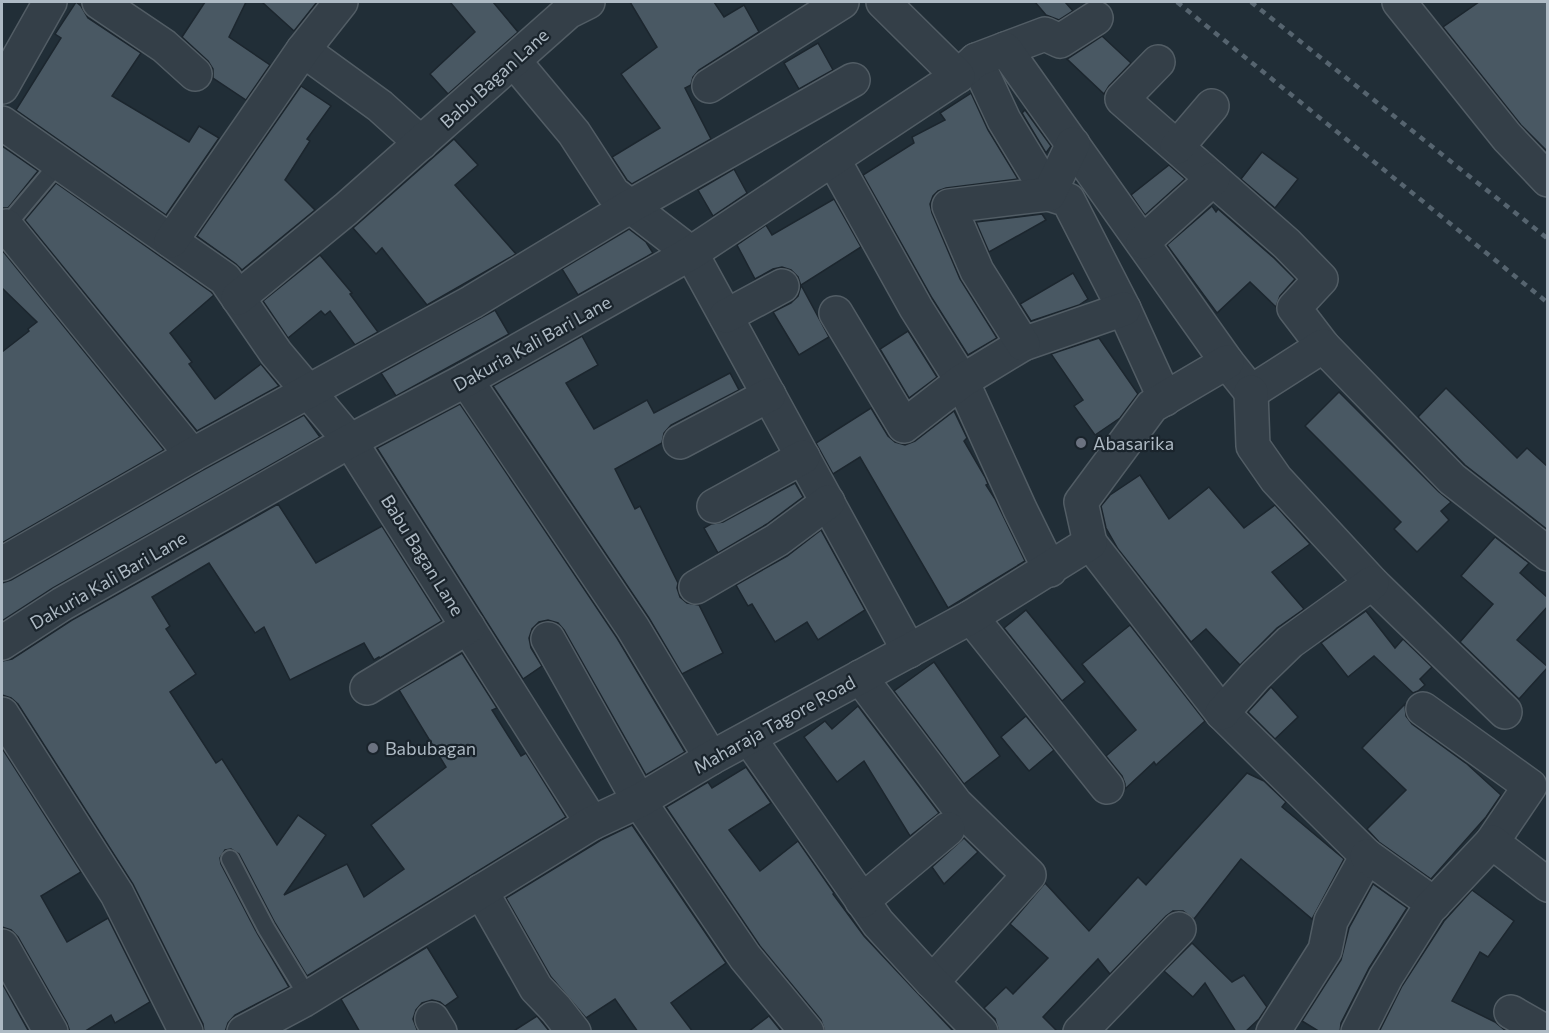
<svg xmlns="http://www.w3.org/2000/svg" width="1549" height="1033" font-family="Commissioner,sans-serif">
<rect width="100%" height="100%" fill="#212e37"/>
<g fill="#495863" stroke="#1c262e" stroke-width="1.5">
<polygon points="76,2 81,6 88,18 141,53 112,96 189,142 199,126 219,138 166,215 16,110 61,38 55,34"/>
<polygon points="205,2 246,2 229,37 270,65 246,100 213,78 213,69 208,61 182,37"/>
<polygon points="262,2 317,2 294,31"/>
<polygon points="450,2 493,2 518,32 448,94 430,74 475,32"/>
<polygon points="630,2 714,2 724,17 744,5 759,32 699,70 693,77 691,85 685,88 711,139 632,184 627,180 612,157 660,128 621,74 657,47"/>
<polygon points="1035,2 1065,2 1073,11 1059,20 1046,15"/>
<polygon points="1479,2 1548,2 1548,152 1521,125 1443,27"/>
<polygon points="1102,36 1131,63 1109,86 1104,94 1067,59"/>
<polygon points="818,43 833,70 799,89 784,63"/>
<polygon points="301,86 331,106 307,139 310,141 285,180 315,210 242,270 236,264 197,236"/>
<polygon points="971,93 988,130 1018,179 946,188 938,191 933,196 930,204 932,213 960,279 997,338 968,355 932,298 863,175 914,143 912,137 945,120 940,113"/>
<polygon points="1025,110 1051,146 1046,153 1022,113"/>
<polygon points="454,139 478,165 455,185 516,254 427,305 382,248 376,254 353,228"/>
<polygon points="2,146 38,171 8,208 2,208"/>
<polygon points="1262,152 1298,179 1275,208 1241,179"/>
<polygon points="1169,165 1185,179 1145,215 1131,195"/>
<polygon points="734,169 747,193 713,216 698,190"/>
<polygon points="56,183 211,292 214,295 170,333 192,362 189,364 215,399 261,364 279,386 197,431 25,220"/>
<polygon points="834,199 861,247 801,285 829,337 799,355 773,312 791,303 798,296 801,286 798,277 791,270 782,267 773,269 755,279 737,245 766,225 772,235"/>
<polygon points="1212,206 1216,212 1218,209 1274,258 1295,279 1280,296 1276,307 1250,282 1217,313 1167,245"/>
<polygon points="1042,214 1046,220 989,252 976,222"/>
<polygon points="629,229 646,242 653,253 578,295 562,269"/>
<polygon points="2,250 164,450 2,543 2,352 29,331 28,329 37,322 2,288"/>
<polygon points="320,255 352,293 350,294 378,332 355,345 330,311 325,315 321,311 288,338 263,301"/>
<polygon points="1073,273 1088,299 1079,305 1031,321 1020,304"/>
<polygon points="495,310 509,334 396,396 381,373"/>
<polygon points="908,331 937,377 909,398 880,349"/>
<polygon points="582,336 598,365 566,383 594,429 647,400 654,413 730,373 739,390 671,425 664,433 662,443 615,469 635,509 640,506 678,583 677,588 680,597 687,603 699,605 723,653 682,674 649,618 493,386"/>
<polygon points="1099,338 1138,394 1120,418 1095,435 1074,406 1083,400 1051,354"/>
<polygon points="1446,388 1517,458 1527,448 1548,467 1548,530 1465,465 1418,417"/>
<polygon points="1339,392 1439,492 1451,502 1441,511 1449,520 1417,552 1394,529 1401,522 1305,426"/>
<polygon points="460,404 617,638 685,752 646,775 564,630 558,623 548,620 539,622 532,629 529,638 531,648 542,666 523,679 377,448"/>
<polygon points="871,408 888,436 895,442 905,445 915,441 954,411 967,438 964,441 985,477 988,484 986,485 995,499 1025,561 948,608 860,457 833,474 816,443"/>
<polygon points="304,415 320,437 53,588 2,621 2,583 11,580 201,471"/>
<polygon points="1140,475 1169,519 1209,487 1244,528 1275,505 1310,544 1272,572 1304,609 1277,628 1240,665 1206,629 1191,642 1118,549 1106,528 1101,506 1110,495"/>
<polygon points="795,483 803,497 767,524 718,553 704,528 711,524 723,522"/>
<polygon points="278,504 316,563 382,526 442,621 380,658 379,657 374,660 364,643 290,680 264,627 255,633 209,563 152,597 170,626 166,629 196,674 170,692 216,763 222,759 277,845 298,815 326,835 284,895 347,864 364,897 404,869 371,825 446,767 399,690 462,653 497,708 492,710 521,756 526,753 566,817 307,976 275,923 239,854 231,849 225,850 220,858 221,864 257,933 289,987 235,1015 228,1023 225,1032 204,1032 203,1024 133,884 18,704 11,698 2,695 2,661 12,659 72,620"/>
<polygon points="821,530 865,610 818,640 807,622 775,642 752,604 748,606 736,585 787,556"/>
<polygon points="1495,537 1529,563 1520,573 1548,598 1548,606 1517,640 1548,667 1519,699 1460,642 1493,604 1461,576"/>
<polygon points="1026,610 1085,682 1062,701 1004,628"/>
<polygon points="1366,611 1395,648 1403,639 1432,667 1420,679 1425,685 1418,691 1413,693 1374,656 1348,677 1321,643"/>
<polygon points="1130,625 1205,721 1156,765 1154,762 1125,789 1125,784 1122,776 1106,756 1136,730 1082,664"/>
<polygon points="934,662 1000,756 964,784 894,691"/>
<polygon points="1271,687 1298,717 1275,739 1248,712"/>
<polygon points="1405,704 1406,716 1412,724 1467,764 1501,795 1486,817 1431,879 1379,842 1367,829 1406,790 1362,748"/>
<polygon points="858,706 939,813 910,836 864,761 837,782 804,737 825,721 832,729"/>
<polygon points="1026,716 1054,750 1029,771 1001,737"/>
<polygon points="2,748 81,872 41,896 67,942 108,918 150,1002 115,1023 111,1015 84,1032 70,1032 67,1023 18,937 11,930 2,927"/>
<polygon points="746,767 771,803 729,830 760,871 798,841 834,893 833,894 864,936 954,1032 825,1032 821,1020 760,946 666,807 708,782 712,788"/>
<polygon points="1247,773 1264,781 1286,802 1282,807 1344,859 1312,919 1241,859 1194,919 1183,911 1173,911 1166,916 1110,974 1098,959 1043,1017 1058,1032 999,1032 995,1019 984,1008 1006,987 1013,994 1048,958 1010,924 1045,883 1089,931 1138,877 1146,885"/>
<polygon points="632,825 726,963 671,1003 693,1032 638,1032 615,999 586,1018 551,977 506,898 601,840"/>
<polygon points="964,838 978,852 944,884 932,867"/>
<polygon points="1373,884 1407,908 1369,968 1341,1023 1340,1032 1320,1032 1302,1021 1341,960 1349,928"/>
<polygon points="1472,890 1514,921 1488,957 1480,952 1452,1001 1495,1022 1507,1032 1379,1032 1402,986 1444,921"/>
<polygon points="1192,943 1232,982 1244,975 1267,1007 1259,1019 1245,1032 1236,1032 1205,983 1193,997 1164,971"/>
<polygon points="427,947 458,997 445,1006 440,1002 432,1000 422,1003 416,1010 413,1019 418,1032 360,1032 341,999"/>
<polygon points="2,983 29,1032 2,1032"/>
<polygon points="537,1016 550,1032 512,1032"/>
<polygon points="769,1016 782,1032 748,1032"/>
</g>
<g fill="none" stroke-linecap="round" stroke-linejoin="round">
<defs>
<g id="service">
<polyline points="6,226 59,163"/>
<polyline points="230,859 266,928 308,997"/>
</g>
<g id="minor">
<polyline points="99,2 164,46 195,74"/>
<polyline points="1399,2 1507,137 1548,180"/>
<polyline points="1005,49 1045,34 1060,41 1096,18"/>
<polyline points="303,50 380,106 421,143"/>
<polyline points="976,60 1004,120 1049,194 1068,200 1124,309 1165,399"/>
<polyline points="514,61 574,133 613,193 691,253 909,651"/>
<polyline points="1158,62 1122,99 1287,244 1321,279 1294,308 1323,346"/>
<polyline points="958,76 976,60 1005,49 1227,362 1251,392 1323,346 1452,479 1548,554"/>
<polyline points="709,86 842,2"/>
<polyline points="2,123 225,279 276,353 350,441 592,823"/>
<polyline points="1177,147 1212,106"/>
<polyline points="833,159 916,308 962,381 1020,509 1050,570"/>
<polyline points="6,226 192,455"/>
<polyline points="171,241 303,50 341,2"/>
<polyline points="1143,242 1213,179"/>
<polyline points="238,298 346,209 568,12 588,2"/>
<polyline points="836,313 904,426 962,381 1023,344 1124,309"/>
<polyline points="726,316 782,286"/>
<polyline points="1023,344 977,271 949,206 1049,194 1073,144"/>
<polyline points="466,380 633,628 711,758"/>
<polyline points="1251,392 1253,446 1276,479 1372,583 1505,712"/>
<polyline points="680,442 769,395"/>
<polyline points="714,506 803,457"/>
<polyline points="1090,543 1222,713 1367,856 1331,921 1325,950 1273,1032"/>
<polyline points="2,564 192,455 472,302 631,206 853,80"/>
<polyline points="696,587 777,540 828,502"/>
<polyline points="971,617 1107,787"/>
<polyline points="548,639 639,801 745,957 807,1032"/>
<polyline points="2,643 62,604 350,441 466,380 691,253 958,76 883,2"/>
<polyline points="860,677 956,804 1029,875 932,982"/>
<polyline points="367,688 468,627"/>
<polyline points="1423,709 1530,786 1492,842"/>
<polyline points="1222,713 1255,676 1290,642 1372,583"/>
<polyline points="2,714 117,894 186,1032"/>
<polyline points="749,738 878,923 932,982 981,1032"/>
<polyline points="1367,856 1434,904"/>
<polyline points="481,891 536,988 556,1009 574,1032"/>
<polyline points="862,901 948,829"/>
<polyline points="2,946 51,1032"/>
<polyline points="1511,1012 1546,1032"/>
<polyline points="432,1019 440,1032"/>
<polyline points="244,1032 304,1000 592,823 639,801 711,758 971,617 1090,543 1081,502 1152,406 1227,362"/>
<polyline points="1080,1032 1179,929"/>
<polyline points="1358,1032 1386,977 1429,909 1492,842 1548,885"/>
</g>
<polyline id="tertiary" points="2,87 50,2"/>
</defs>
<use href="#service" stroke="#525d65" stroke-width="20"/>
<use href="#minor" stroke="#525d65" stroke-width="36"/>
<use href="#tertiary" stroke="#525d65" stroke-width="36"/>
<use href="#service" stroke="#343f48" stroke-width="16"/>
<use href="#minor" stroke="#343f48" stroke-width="33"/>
<use href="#tertiary" stroke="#343f48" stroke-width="33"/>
<g stroke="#56646f" stroke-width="4.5" stroke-dasharray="6 6" stroke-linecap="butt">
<polyline points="1177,2 1548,303"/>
<polyline points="1251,2 1548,239"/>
</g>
</g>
<g fill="#6b7280" stroke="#1a242c" stroke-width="2">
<circle cx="1081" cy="443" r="6"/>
<circle cx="373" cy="748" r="6"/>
</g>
<g text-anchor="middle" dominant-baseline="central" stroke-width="4.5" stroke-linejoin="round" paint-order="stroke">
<g font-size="18" fill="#aebac4" stroke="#1a242c">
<text transform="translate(494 78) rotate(-42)">Babu Bagan Lane</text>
<text transform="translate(532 343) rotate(-29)">Dakuria Kali Bari Lane</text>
<text transform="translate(423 555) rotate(58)">Babu Bagan Lane</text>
<text transform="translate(108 580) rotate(-30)">Dakuria Kali Bari Lane</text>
<text transform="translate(774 724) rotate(-29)">Maharaja Tagore Road</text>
</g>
<g font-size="18" fill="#aebac4" stroke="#1a242c" text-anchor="start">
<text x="1093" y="443">Abasarika</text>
<text x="385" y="748">Babubagan</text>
</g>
</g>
<rect width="1549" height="1033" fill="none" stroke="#aebac4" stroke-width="6"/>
</svg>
